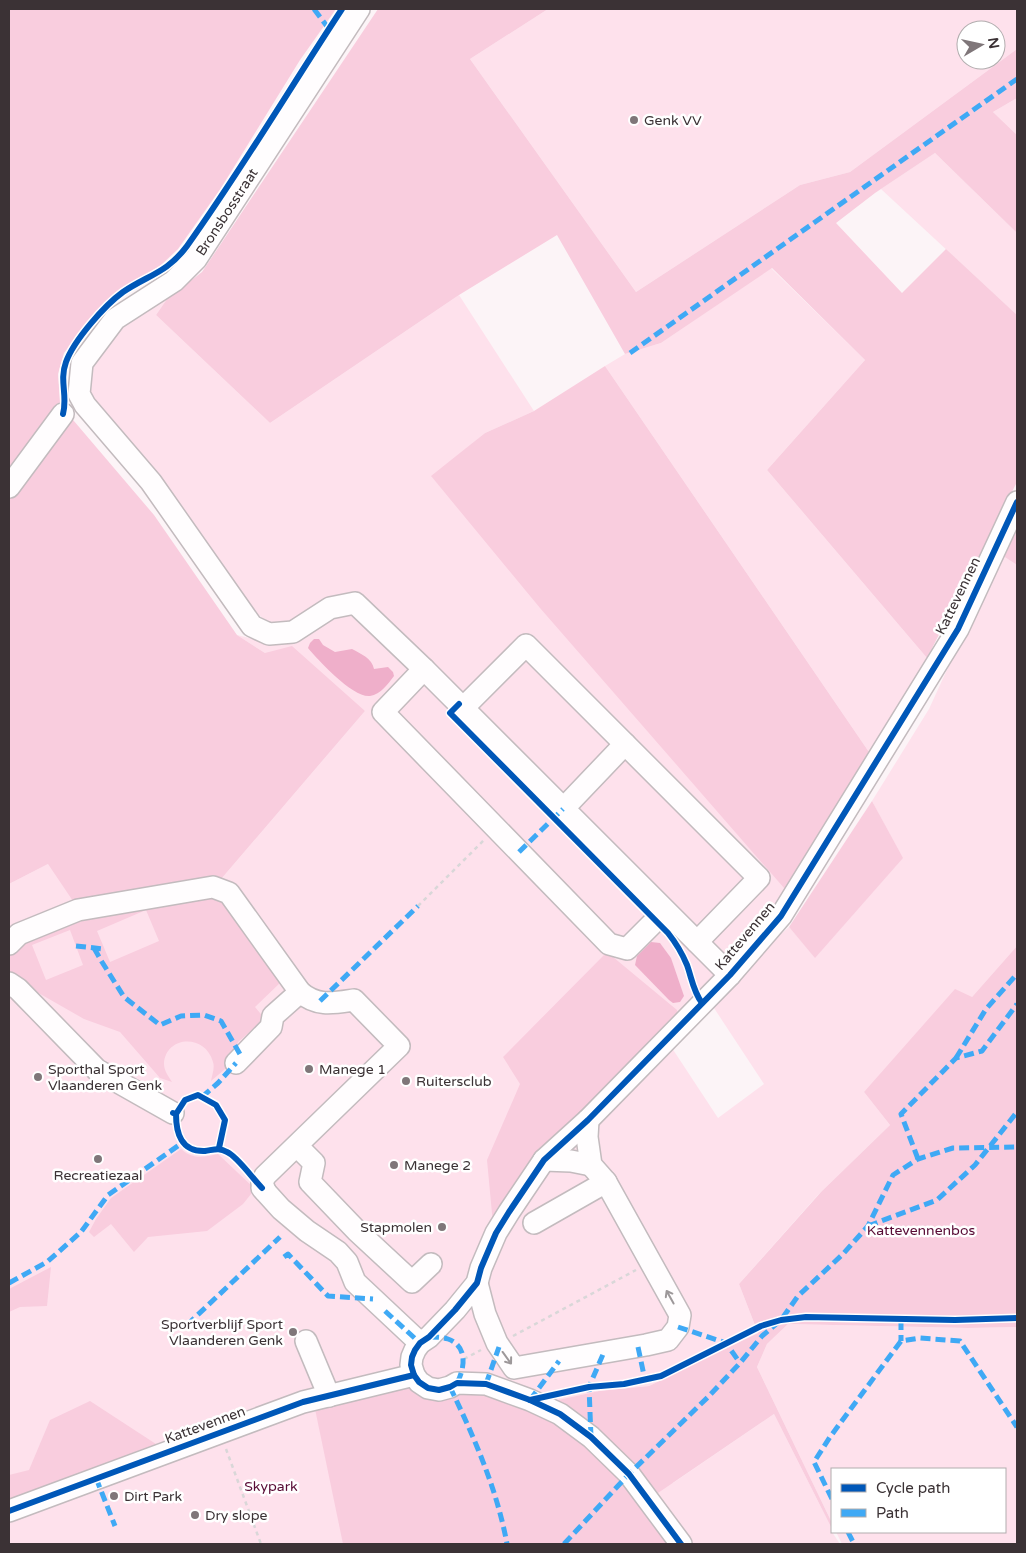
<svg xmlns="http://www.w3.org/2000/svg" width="1026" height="1553" font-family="'Varela Round',sans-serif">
<rect width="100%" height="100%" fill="#fcf4f7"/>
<g fill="#fee1ec" fill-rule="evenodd">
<path d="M548 9H1017V49L850 172 800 185 636 292 470 59ZM966 30H996V60H966Z"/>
<polygon points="1017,98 1017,135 993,112"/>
<polygon points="935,153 1017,233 1017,315 881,189"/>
<polygon points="771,268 865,360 767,470 927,658 871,755 605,366 625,354 661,343"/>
<path d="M459 295 534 411 485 433 432 477 790 895 670 1045 718 1118 764 1084 712 1005 765 948 789 927 815 957 902 858 872 801 929 709 1000 554 1017 565V946L972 997 864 1092 890 1125 817 1196 739 1284 758 1333 649 1386 599 1391 550 1402 673 1483 774 1414 832 1529V1532L840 1544H9V884L48 864 222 878 365 711 265 653 237 635 263 641H290L289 622C274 626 263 620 252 609L90 399 87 372 131 314 149 303 167 299 156 315 270 423Z"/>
<polygon points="788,1324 968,1328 1017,1327 1017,1544 842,1544 836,1532 1005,1532 1005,1469 832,1469 832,1523 757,1367 767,1344"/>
</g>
<g fill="#f9cdde" fill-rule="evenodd">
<polygon points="9,9 336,9 300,60 221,188 178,249 160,266 113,295 103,304 64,353 58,374 60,402 57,415 9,481"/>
<polygon points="378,9 548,9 470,59 636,292 800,185 850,172 1017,49 1017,98 993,112 1017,135 1017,233 935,153 875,193 836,223 902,293 946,249 1017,315 1017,482 927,658 767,470 865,360 772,268 661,343 625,354 557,235 459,295 270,423 156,315 167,299 202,272"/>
<polygon points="605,366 871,755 790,895 540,608 431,476 485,433 534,411"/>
<polygon points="68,414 154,515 237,635 265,653 292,646 365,711 222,878 75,904 48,864 9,884 9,495"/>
<polygon points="1017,520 1017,565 1000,554"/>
<polygon points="872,801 903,858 815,958 789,927"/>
<path d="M220 895 282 981 255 1007 265 1019 238 1042 233 1060 224 1070 211 1081C212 1075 215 1068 213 1062 205 1033 165 1036 164 1064 164 1071 169 1077 172 1082L160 1078 120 1032 84 1019 35 991 29 992 9 978V954L14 947 82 916ZM146 910 159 941 110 962 97 931ZM70 930 83 965 46 980 32 945Z"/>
<polygon points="1017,946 1017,1327 968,1328 788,1324 767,1344 757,1367 832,1523 832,1529 774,1414 658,1493 598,1431 549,1402 599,1391 649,1386 758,1333 739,1284 821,1192 890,1125 864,1092 955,989 972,997"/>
<polygon points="607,952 677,1010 678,1017 493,1224 487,1160 520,1084 503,1057"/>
<path d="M181 1149C193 1160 204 1157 218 1154L255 1189 243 1204 207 1231 148 1237 134 1252 111 1224 94 1237 89 1232 96 1219 111 1198Z"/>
<polygon points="51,1267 47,1306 20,1307 9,1312 9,1289"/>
<polygon points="409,1387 465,1389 488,1392 563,1426 605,1459 670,1544 343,1544 315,1409"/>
<polygon points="90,1401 159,1446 9,1504 9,1475 29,1470 50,1420"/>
</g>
<g fill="#efafca">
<path d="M314 639H319L323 645 335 652 352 649C361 654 372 658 374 669L388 667 393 672 394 676C388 684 381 694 370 696 353 698 319 661 308 648L310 643Z"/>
<polygon points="651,942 660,943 671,958 684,996 680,1002 673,1003 669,1000 635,965 637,956"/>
</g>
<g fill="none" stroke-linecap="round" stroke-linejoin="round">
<defs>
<g id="minor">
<polyline points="359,9 196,259 174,281 115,319 82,363 79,394 85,405 151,482 252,626 269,634 293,632 330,608 355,603 424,669 730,975"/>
<polyline points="9,487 63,414"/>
<polyline points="424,669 383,712 609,944 627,949 665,911"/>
<polyline points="463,708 526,645 759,878 697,942"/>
<polyline points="563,809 625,744"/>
<path d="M9 944 19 934 78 910 213 887 229 893 300 992C317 1007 334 1003 354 1000L399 1046 265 1176 262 1183 265 1191"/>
<polyline points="9,983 18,989 97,1070 173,1113"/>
<polyline points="236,1063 271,1027 273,1016 300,992"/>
<polyline points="297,1146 314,1163 310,1182 357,1231 412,1282 431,1264"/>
<polyline points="544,1160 571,1161 591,1165"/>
<polyline points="262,1188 281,1209 307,1231 338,1252 347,1262 355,1282 420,1343"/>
<polyline points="534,1223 606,1182"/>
<polyline points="477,1283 485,1314 497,1343 514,1368 646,1345 668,1340 678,1327 680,1315 606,1182 591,1165 587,1137 588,1120"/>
<polyline points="306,1341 329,1396"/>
<polyline points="9,1511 303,1402 414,1375"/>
<polyline points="681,1544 629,1474 591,1437 560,1414 530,1400 486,1384 457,1383 450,1387 439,1390 428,1388 419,1382 414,1375 411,1365 412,1357 415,1350 420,1343 429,1337 455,1310 477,1283 481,1268 496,1233 509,1212 544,1160 588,1120 730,975 781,916 958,629 1017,502"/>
</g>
</defs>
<use href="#minor" stroke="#c3bbbe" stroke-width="24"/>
<g stroke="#d9d7d8" stroke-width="2.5" stroke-dasharray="4 4" stroke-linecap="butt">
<polyline points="418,906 484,840"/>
<polyline points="513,1336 636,1270"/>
<polyline points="464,1359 481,1350"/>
<polyline points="226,1449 261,1544"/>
</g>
<use href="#minor" stroke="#fffdfe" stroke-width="21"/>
<g stroke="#3fa9f5" stroke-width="5" stroke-dasharray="10 5" stroke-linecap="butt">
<polyline points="314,9 329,29"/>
<polyline points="630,353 1017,79"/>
<polyline points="519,852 563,809"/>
<polyline points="76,946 104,949"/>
<polyline points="94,948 102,962 124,997 160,1025 181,1016 204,1015 221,1021 241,1056"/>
<polyline points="320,1001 418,906"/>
<polyline points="956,1058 986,1009 1017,974"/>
<polyline points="202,1097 218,1083 236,1063"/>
<polyline points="918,1159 901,1114 956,1058 982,1051 1017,1004"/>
<polyline points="868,1226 937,1200 975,1165 1017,1112"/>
<polyline points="284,1257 288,1254 328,1296 373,1299"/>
<polyline points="9,1283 47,1262 81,1232 108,1195 182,1143"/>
<polyline points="385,1311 420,1343"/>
<polyline points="901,1320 901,1341"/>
<polyline points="187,1325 280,1237"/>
<polyline points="678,1327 726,1343 740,1363"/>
<path d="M429 1337C435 1337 442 1337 448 1339 468 1346 465 1368 457 1383"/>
<polyline points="638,1347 645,1380"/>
<polyline points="486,1384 499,1347"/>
<path d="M450 1387C474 1437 497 1489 507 1544"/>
<polyline points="530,1400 559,1361"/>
<polyline points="591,1437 589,1387 604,1352"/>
<polyline points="96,1478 115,1526"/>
<polyline points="832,1499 814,1462 830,1437 901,1341 920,1338 960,1341 1017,1427"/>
<polyline points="848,1532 854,1544"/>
<polyline points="564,1544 629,1474 708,1397 740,1363 762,1336 781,1320 798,1296 843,1254 868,1226 893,1175 918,1159 953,1148 1017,1147"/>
</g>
<defs>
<g id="cycleway">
<path d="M63 414C68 396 59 381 66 362 74 340 105 305 123 292 148 275 167 273 187 246 242 169 290 88 342 9"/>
<path d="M459 704 450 713 668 933C676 943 682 953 687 965 692 979 693 991 702 1003"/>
<path d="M173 1113 176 1114C176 1133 181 1152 205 1151 213 1150 219 1147 227 1152 237 1156 253 1179 262 1188"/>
<polyline points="176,1114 185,1100 198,1095 216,1105 225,1120 219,1148"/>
<polyline points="530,1400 589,1387 624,1384 661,1376 761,1326 781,1320 806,1317 955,1320 1017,1318"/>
<polyline points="9,1511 303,1402 414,1375"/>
<polyline points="681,1544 629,1474 591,1437 560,1414 530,1400 486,1384 457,1383 450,1387 439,1390 428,1388 419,1382 414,1375 411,1365 412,1357 415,1350 420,1343 429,1337 455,1310 477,1283 481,1268 496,1233 509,1212 544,1160 588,1120 730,975 781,916 958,629 1017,502"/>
</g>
</defs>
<use href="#cycleway" stroke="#fff" stroke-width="9"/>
<use href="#cycleway" stroke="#0057b8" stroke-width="6"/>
</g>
<defs><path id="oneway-shaft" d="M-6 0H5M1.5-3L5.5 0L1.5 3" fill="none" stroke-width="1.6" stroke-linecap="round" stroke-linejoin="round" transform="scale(1.25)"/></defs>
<g stroke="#9d989a">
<use href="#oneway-shaft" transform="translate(670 1297) rotate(-119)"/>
<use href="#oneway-shaft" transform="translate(507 1358) rotate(54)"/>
</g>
<g fill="#7f7679" stroke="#fff" stroke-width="2">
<circle cx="634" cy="120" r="5"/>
<circle cx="309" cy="1069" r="5"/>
<circle cx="38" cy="1077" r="5"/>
<circle cx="406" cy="1081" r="5"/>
<circle cx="98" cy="1159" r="5"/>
<circle cx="394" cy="1165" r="5"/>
<circle cx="442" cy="1227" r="5"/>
<circle cx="293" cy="1332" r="5"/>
<circle cx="114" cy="1496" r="5"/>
<circle cx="195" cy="1515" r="5"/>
</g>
<g text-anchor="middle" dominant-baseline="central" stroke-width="5" stroke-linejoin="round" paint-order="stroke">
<g font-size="14" fill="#3b3235" stroke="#fff" text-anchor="start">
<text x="644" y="120">Genk VV</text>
<text x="48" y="1069">Sporthal Sport<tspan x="48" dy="16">Vlaanderen Genk</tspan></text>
<text x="319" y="1069">Manege 1</text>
<text x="416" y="1081">Ruitersclub</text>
<text x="404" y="1165">Manege 2</text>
<text x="98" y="1175" text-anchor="middle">Recreatiezaal</text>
<text x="432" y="1227" text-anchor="end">Stapmolen</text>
<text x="283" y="1324" text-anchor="end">Sportverblijf Sport<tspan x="283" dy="16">Vlaanderen Genk</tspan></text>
<text x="124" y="1496">Dirt Park</text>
<text x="205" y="1515">Dry slope</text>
</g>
<g font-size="14" fill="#3b3235" stroke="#fff">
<text transform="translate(227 212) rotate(-57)">Bronsbosstraat</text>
<text transform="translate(958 596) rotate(-64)">Kattevennen</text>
<text transform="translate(745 936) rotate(-50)">Kattevennen</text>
<text transform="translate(205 1425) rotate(-20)">Kattevennen</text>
</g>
<g font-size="14" fill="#580b35" stroke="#fff">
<text x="921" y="1230">Kattevennenbos</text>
<text x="271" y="1486">Skypark</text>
</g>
</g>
<rect width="1026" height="1553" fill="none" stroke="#3b3235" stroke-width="20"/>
<rect x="831" y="1468" width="175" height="65" fill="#ffffff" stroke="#b1adae"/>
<rect x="841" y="1484" width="25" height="8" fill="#0057b8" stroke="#b1adae"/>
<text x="876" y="1493" font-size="15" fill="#3b3235">Cycle path</text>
<rect x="841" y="1509" width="25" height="8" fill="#3fa9f5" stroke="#b1adae"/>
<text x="876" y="1518" font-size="15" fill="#3b3235">Path</text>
<g transform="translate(981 45) rotate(81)"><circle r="24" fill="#ffffff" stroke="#b1adae"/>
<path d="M0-4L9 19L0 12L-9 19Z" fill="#7f7679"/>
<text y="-8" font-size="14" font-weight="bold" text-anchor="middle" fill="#3b3235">N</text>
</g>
</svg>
